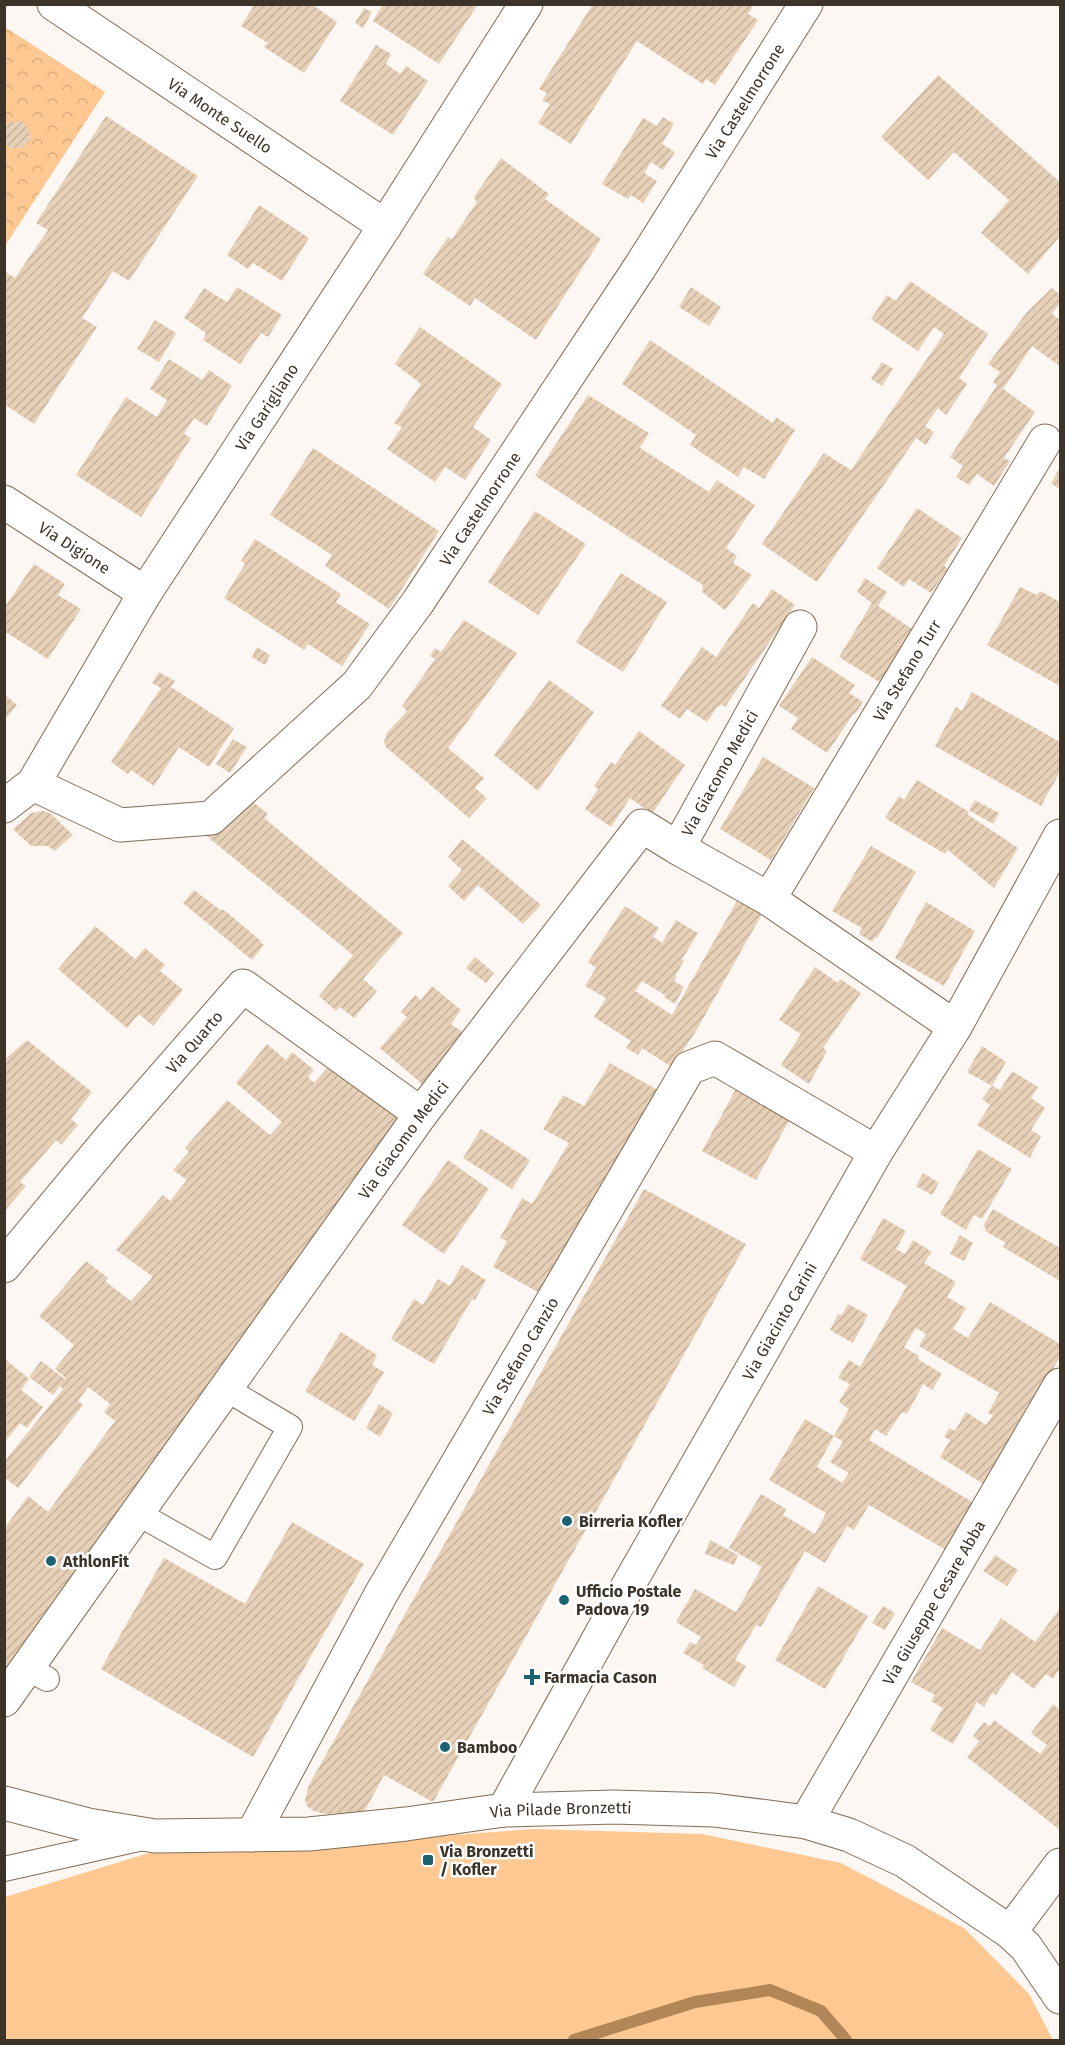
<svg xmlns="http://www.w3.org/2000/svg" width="1065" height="2045" font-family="'Fira Sans',sans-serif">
<defs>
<pattern id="park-crowns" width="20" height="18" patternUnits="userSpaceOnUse" patternTransform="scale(1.5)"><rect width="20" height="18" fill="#fdc891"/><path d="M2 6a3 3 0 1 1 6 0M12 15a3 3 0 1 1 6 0" fill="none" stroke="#daac7d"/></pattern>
<pattern id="building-hatch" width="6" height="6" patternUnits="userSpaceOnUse" patternTransform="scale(1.5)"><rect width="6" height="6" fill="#e7d0b8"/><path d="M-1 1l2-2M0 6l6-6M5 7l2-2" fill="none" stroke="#c7b39e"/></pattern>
</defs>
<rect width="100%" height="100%" fill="#fcf7f2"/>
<polygon fill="#fdc891" points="533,1829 702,1834 841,1863 964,1928 1029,1994 1053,2040 5,2040 5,1897 149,1853 233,1852"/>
<polygon fill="url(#park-crowns)" points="5,27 105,92 5,246"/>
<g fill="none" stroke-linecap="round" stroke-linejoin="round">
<polyline stroke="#b28656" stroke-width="12" points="574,2040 695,2002 770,1990 821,2011 846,2040"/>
</g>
<g fill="url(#building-hatch)" fill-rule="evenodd">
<polygon points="255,4 311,4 337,22 304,73 264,47 268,43 241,26"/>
<polygon points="383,4 478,4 439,64 373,21"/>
<polygon points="593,4 754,4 748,14 758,20 715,85 706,79 703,84 637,41 571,144 538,123 550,104 542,100 547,93 539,89"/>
<polygon points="364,8 372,12 363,28 355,23"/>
<polygon points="376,45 391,54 386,64 400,74 406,66 428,81 393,135 340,101"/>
<polygon points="938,75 1060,182 1060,236 1028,274 981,233 1009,200 954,152 928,180 881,137"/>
<polygon points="106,116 198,176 129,281 113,271 82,318 97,327 34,424 4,404 4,271 15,278 48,230 36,223"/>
<polygon points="663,117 674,124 662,144 675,152 663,170 651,162 644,173 657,181 643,203 631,195 628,199 602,184 643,118 657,126"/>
<polygon points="22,121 29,130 31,140 22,148 11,148 4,143 4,127 9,122"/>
<polygon points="501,158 549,194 545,199 601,239 536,340 475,298 470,306 423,274 448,237 452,239 477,202 474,197"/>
<polygon points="259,205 309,238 282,281 253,263 248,269 227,255"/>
<polygon points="910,281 988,334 959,378 967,384 946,415 938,408 925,426 934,432 926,445 916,438 817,582 762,544 824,453 851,470 944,334 934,327 918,351 871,319 887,295 896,301"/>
<polygon points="237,287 282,315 268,337 261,333 240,364 203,340 206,333 184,318 204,288 227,302"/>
<polygon points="691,287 721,307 709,326 679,307"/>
<polygon points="1052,288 1060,295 1060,303 1052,314 1060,320 1060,366 1032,346 1003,389 1035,412 1004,458 1010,461 994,486 977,474 969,485 956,477 963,466 950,457 997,385 993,382 1000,372 988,364 1027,312"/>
<polygon points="155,320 176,333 159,362 137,349"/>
<polygon points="420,327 502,384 473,427 491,440 465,480 445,467 435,482 387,449 402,427 394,423 421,384 395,364"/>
<polygon points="650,340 773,423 776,417 795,430 764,479 744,467 738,477 690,445 696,435 622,384"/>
<polygon points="169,359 202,380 209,370 232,386 207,426 194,418 184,434 191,438 141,517 76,475 126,397 157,417 167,400 150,389"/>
<polygon points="882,362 893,369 882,386 871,379"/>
<polygon points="588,395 649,433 640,448 709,492 717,480 755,505 726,548 737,556 733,563 752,575 725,610 702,592 703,585 535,476"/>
<polygon points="313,448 439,531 389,609 325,566 332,555 270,515"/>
<polygon points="1060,468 1060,490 1051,483"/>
<polygon points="917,508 962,538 944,566 948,569 931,593 909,579 904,587 877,568"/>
<polygon points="535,511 586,544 538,615 488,582"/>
<polygon points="255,539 341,594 336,602 370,624 342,666 308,644 304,650 224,598 245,564 241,561"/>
<polygon points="34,564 65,584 58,595 81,609 48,659 4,631 4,608"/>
<polygon points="621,573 667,602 623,672 576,642"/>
<polygon points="865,578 887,592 878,606 912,629 900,649 902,650 881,683 839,657 872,603 857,592"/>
<polygon points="1020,587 1037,595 1040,591 1060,602 1060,686 987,645"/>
<polygon points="772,589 795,605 725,707 721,704 720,707 718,706 707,722 687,709 680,719 661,706 702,647 716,657 753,603 759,608"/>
<polygon points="464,620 517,653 448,748 484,778 475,788 487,798 469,818 386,747 384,742 387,733 407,711 402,706 435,659 430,656 435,648 441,652"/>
<polygon points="257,647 270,655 265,665 252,657"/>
<polygon points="812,657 855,685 849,693 863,702 855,714 854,713 827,753 791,729 798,718 779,706"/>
<polygon points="159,672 175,681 171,687 234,728 209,767 179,747 154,786 131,770 128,774 111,762 161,688 152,683"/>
<polygon points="549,680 594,712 538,791 494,755"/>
<polygon points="972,692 1060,742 1060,772 1041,806 935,746 956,707 962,711"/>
<polygon points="4,694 17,705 4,721"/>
<polygon points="639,731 685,765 652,814 630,798 611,827 585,809 598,789 594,786 611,762 615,765"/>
<polygon points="233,739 247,747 230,773 216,764"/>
<polygon points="763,757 814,788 771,860 720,829"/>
<polygon points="917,780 969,812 967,814 1018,848 994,888 948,850 945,854 885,818 899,796 904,800"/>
<polygon points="975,800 999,813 993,824 969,810"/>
<polygon points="254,803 268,814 264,818 403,933 363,979 377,991 354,1018 340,1007 336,1011 319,996 353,955 198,829 228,821"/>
<polygon points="43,811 50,813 73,835 55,851 48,846 31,846 13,829 31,813"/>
<polygon points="462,839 541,905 523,924 478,885 464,901 448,886 462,870 448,857"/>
<polygon points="871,846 916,872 877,938 875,937 872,942 859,934 862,928 832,911"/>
<polygon points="194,890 220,910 224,910 261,941 260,942 264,945 252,960 183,903"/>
<polygon points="742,892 766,907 696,1031 672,1067 642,1048 638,1055 626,1048 631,1041 594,1017 606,998 585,986 596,968 588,962 625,906 659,928 653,937 662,943 676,920 698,933 682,959 684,961 675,976 677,977 674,981 684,987 675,1004 664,997 665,995 642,981 635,991 672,1015"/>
<polygon points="926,902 975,931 944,986 895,958"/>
<polygon points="95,926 135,959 145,948 165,965 160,971 183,990 153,1026 139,1014 127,1028 58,969"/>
<polygon points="475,957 494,973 486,983 466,968"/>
<polygon points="815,967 838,983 840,979 861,993 823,1048 827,1051 809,1084 781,1065 801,1034 779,1020"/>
<polygon points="432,986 461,1010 451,1024 469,1037 429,1090 380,1048 407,1017 401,1012 415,995 421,1000"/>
<polygon points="27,1040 92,1092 71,1119 78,1125 61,1145 56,1140 20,1182 26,1186 4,1212 4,1060"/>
<polygon points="267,1044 286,1060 292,1052 314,1070 308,1077 314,1083 336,1058 408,1119 4,1672 4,1529 28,1496 48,1512 115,1421 104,1412 110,1404 88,1387 78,1401 83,1405 18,1488 4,1477 4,1462 63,1389 60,1386 53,1395 29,1377 41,1361 65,1379 66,1378 55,1369 74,1345 39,1316 86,1261 108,1278 105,1281 131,1301 151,1279 152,1276 116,1250 163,1195 170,1201 187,1180 173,1170 189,1152 185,1148 227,1100 270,1135 282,1122 236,1083"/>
<polygon points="982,1046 1006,1062 992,1086 1000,1090 1012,1071 1038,1087 1031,1098 1045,1108 1031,1130 1041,1136 1030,1158 977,1125 990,1105 982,1099 992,1086 967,1072"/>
<polygon points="610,1063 661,1092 545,1296 493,1267 507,1241 500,1238 522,1198 532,1204 569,1143 543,1129 563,1095 584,1106"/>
<polygon points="737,1087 791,1117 756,1180 702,1151"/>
<polygon points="481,1129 530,1160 512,1189 463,1158"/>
<polygon points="978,1149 1012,1169 982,1219 974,1215 966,1230 940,1214"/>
<polygon points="448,1160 489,1189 444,1254 402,1225"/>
<polygon points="923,1173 939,1183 932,1195 916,1186"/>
<polygon points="644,1189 746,1244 433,1802 384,1775 364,1812 325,1814 314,1811 307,1806 305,1800 309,1785"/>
<polygon points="993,1209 1060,1248 1060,1281 1003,1247 1006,1243 985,1231 986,1228 983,1226"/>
<path d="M883 1218 906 1231 896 1249 905 1254 913 1240 932 1252 924 1263 956 1282 947 1297 966 1308 953 1329 968 1338 990 1302 1060 1344V1357L985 1485 940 1457 950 1440 944 1437 949 1428 955 1431 966 1412 986 1425 993 1415 988 1413 999 1393 919 1346 926 1334 916 1328 904 1347 919 1356 918 1359 942 1374 932 1390 923 1384 907 1414 902 1412 886 1436 875 1429 869 1440 974 1503 946 1550 869 1505 854 1530 847 1526 825 1563 805 1551 761 1627 756 1625 735 1660 746 1666 734 1687 702 1668 704 1665 683 1653 690 1642 696 1645 701 1637 676 1622 695 1589 736 1612 762 1567 729 1548 761 1494 786 1509 783 1515 815 1534 826 1513 769 1480 805 1419 834 1436 849 1409 839 1402 850 1384 838 1378 849 1360 860 1367 907 1286 860 1259ZM834 1436 843 1442 830 1462 849 1473 842 1483 817 1467Z"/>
<polygon points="960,1235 973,1243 964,1261 950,1254"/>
<polygon points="462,1265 486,1280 475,1300 472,1299 434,1364 391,1339 414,1299 423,1305 438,1279 450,1286"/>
<polygon points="848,1304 868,1315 853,1343 830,1330 838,1314 842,1315"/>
<polygon points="341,1332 377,1355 372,1365 384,1372 354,1421 305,1391"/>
<polygon points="5,1359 29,1379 21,1390 43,1407 27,1428 20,1423 5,1442"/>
<polygon points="379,1404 393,1413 380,1437 366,1428"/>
<polygon points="292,1522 364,1564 253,1757 101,1669 164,1558 245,1604"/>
<polygon points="710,1540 738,1555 734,1565 705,1554"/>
<polygon points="995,1555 1018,1570 1007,1586 983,1571"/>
<polygon points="818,1586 868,1616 825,1689 775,1660"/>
<polygon points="883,1606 895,1613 885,1630 872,1623"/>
<polygon points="1060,1608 1060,1668 1053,1679 1046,1674 1034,1689 1012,1672 996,1695 992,1693 984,1707 977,1702 953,1744 930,1730 943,1708 931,1701 935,1695 911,1682 942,1628 980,1650 1001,1618 1035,1642"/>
<polygon points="1053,1704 1060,1710 1060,1830 967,1757 979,1741 973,1736 984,1722 990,1726 994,1720 1040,1754 1047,1745 1031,1733"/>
</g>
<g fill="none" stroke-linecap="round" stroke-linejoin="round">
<defs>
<g id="service">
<polyline points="137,1513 215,1557 290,1427 226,1389"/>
<polyline points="28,1668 47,1679"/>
<polyline points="4,1869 143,1838"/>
</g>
<g id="minor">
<path id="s1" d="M54 4 385 226"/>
<path id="s2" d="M4 502 145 593"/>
<path id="s3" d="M33 784 120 825 211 818 357 685 418 602 640 267 806 4"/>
<path id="s4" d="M4 806 33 784 145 593 385 226 526 4"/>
<polyline points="678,848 769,899 955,1027"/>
<path id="s5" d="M769 899 1045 441"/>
<path id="s6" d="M4 1266 112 1136 243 986 421 1114"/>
<path id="s7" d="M4 1700 421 1114 642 826 678 848 800 627"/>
<path id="s8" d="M504 1810 629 1584 876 1152 955 1027 1060 836"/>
<path id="s9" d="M806 1822 1060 1385"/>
<path id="s10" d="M252 1835 381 1594 689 1068 715 1058 876 1152"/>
<polyline points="1010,1932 1060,1865"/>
</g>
<g id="secondary">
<path id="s11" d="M4 1803 88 1825 155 1836 309 1834 406 1824 504 1810 614 1807 714 1810 806 1822 849 1835 905 1861 1010 1932 1026 1947 1060 1997"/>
</g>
</defs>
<use href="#service" stroke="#816c57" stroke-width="26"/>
<use href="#minor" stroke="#816c57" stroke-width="35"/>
<use href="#secondary" stroke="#816c57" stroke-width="35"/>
<use href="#service" stroke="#fff" stroke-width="24"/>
<use href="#minor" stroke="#fff" stroke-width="33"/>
<use href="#secondary" stroke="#fff" stroke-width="33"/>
</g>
<g fill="#1d6273" stroke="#fff" stroke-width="2">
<circle cx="567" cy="1521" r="6"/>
<circle cx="51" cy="1561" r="6"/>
<circle cx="564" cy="1600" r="6"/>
<path d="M529 1668h6v6h6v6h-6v6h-6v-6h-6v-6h6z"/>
<circle cx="445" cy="1747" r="6"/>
<rect x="422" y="1854" width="12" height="12" rx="3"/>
</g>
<g text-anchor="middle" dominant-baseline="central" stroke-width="5" stroke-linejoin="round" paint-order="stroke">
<g font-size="16" fill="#3c3329" stroke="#fff">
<text stroke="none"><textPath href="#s3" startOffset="1086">Via Castelmorrone</textPath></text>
<text stroke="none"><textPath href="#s1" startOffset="200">Via Monte Suello</textPath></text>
<text stroke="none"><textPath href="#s4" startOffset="480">Via Garigliano</textPath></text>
<text stroke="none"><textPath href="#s3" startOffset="600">Via Castelmorrone</textPath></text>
<text stroke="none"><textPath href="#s2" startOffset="84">Via Digione</textPath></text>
<text stroke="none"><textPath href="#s5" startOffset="267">Via Stefano Turr</textPath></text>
<text stroke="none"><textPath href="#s7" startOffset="1210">Via Giacomo Medici</textPath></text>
<text stroke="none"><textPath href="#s6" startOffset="294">Via Quarto</textPath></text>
<text stroke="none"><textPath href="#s7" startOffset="688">Via Giacomo Medici</textPath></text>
<text stroke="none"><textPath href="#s8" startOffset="561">Via Giacinto Carini</textPath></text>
<text stroke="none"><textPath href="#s10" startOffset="549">Via Stefano Canzio</textPath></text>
<text stroke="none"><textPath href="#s9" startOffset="254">Via Giuseppe Cesare Abba</textPath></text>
<text stroke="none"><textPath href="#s11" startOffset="562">Via Pilade Bronzetti</textPath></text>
</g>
<g font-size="16" font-weight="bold" fill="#3c3329" stroke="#fff" text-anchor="start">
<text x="579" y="1521">Birreria Kofler</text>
<text x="63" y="1561">AthlonFit</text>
<text x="576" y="1591">Ufficio Postale<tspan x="576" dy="18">Padova 19</tspan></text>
<text x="544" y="1677">Farmacia Cason</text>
<text x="457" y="1747">Bamboo</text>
<text x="440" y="1851">Via Bronzetti<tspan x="440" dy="18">/ Kofler</tspan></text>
</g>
</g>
<rect width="1065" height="2045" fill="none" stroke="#3c3329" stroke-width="12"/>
</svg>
